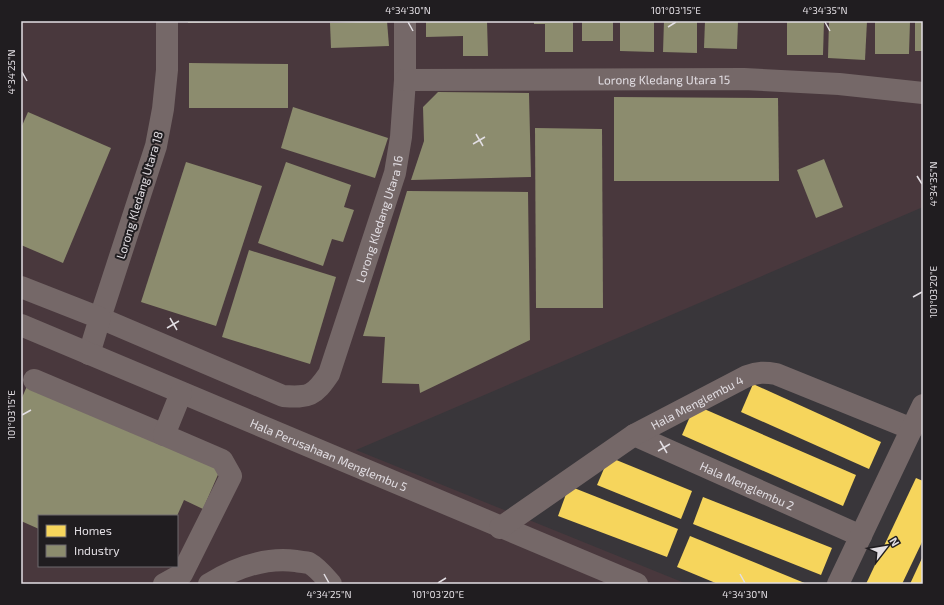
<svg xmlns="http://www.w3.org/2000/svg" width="944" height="605" font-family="'Exo 2',sans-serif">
<rect width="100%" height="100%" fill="#39363a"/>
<path fill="#49383d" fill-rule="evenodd" d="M21 21H923V207L356 450 687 584H21ZM39 516H177V566H39Z"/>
<g fill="#f6d55c">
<polygon points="753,384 881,442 869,469 741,412"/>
<polygon points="695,405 856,475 843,506 682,435"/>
<polygon points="609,457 692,491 681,519 597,485"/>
<polygon points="916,478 923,481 923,540 902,584 866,584"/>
<polygon points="569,486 678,529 667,557 558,516"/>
<polygon points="703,497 832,548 821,575 693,524"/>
<polygon points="690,536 807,584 718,584 677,567"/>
<polygon points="923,556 923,584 910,584"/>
</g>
<g fill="#8c8c6e">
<polygon points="188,21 283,21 283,22 188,23"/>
<polygon points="387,21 389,46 331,48 330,23"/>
<polygon points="426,21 487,21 488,56 463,56 463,36 426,37"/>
<polygon points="534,21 573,21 573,52 545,52 545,24 534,24"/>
<rect x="582" y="21" width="31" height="20"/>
<polygon points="620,21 654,21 654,52 620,51"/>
<polygon points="664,21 697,21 697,53 663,52"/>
<polygon points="705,21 738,21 737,49 704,48"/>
<polygon points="787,21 824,21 823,55 787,55"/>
<polygon points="829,21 867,21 865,60 828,58"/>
<polygon points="875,21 910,21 909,54 875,54"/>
<rect x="915" y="21" width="8" height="30"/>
<polygon points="189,63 288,64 288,108 189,108"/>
<polygon points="438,92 529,93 531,177 411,180 424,141 423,107"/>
<polygon points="614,97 778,98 779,181 614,181"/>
<polygon points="293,107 388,138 375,178 281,148"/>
<polygon points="28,112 111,148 63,263 21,245 21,128"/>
<polygon points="535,128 602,129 603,308 536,308"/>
<polygon points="824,159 843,207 816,218 797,170"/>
<polygon points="186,162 262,186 216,326 141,302"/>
<polygon points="286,162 351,185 344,207 354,210 343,242 332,239 323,266 258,243"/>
<polygon points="407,191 528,192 530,340 420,393 419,384 382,383 385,337 363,336"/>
<polygon points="249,250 336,277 310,364 222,337"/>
<polygon points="27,386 220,470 203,509 184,500 177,516 39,516 39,529 21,521 21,400"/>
</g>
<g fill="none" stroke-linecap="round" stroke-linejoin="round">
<g stroke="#756868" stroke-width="22">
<path id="s1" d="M167 21V70L163 109 156 146 100 318 283 396C309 398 314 396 329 374L395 173 401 137 405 80V21"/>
<path id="s2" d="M405 80 744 79 839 84 923 93"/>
<polyline points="21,287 100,318 89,354"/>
<path id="s3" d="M21 325 637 584"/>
<polyline points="34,380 164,435"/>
<path id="s4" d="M634 435 861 536"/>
<path id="s5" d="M500 528 634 435 747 376C758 372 765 372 776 374L912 429"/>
<polyline points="164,584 182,574 231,476 222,460 164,435 181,393"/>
<path d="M209 584C235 568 266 557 296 561 300 562 305 562 309 563 318 568 324 576 331 584"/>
<polyline points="838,584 923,405"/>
</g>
</g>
<path fill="none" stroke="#e2dee3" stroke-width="1.5" d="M408 22 413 31M825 22 830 31M668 27 676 22M22 72 27 81M476 134 483 146M473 144 485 137M917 176 922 184M913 297 922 292M170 318 177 330M167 328 179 321M22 415 31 410M660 441 667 453M658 451 670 444M324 574 329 583M740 574 745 583M438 583 446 578"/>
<g text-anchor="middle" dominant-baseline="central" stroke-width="4" stroke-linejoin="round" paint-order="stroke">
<g font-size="12" fill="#e2dee3" stroke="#201d20">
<text stroke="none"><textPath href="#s2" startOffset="259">Lorong Kledang Utara 15</textPath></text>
<text transform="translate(139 195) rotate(-73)">Lorong Kledang Utara 18</text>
<text stroke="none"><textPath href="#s1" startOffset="724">Lorong Kledang Utara 16</textPath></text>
<text stroke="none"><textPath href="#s5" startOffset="234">Hala Menglembu 4</textPath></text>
<text stroke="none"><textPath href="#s3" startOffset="334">Hala Perusahaan Menglembu 5</textPath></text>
<text stroke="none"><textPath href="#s4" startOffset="124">Hala Menglembu 2</textPath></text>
</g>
</g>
<rect width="944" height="605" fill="none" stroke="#201d20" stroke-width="44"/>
<rect x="38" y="515" width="140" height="52" fill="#201d20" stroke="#6e6a6e"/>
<rect x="46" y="525" width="20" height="12" fill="#f6d55c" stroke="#6e6a6e"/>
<text x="74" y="535" font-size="12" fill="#e2dee3">Homes</text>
<rect x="46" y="545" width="20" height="12" fill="#8c8c6e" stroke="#6e6a6e"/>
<text x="74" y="555" font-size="12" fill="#e2dee3">Industry</text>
<g transform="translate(886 547) rotate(59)" stroke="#201d20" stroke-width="3" paint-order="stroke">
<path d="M0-3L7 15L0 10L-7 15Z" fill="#e2dee3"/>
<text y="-6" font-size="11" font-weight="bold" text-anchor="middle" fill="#e2dee3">N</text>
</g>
<rect x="22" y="22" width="900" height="561" fill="none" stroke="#e2dee3" stroke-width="1.5"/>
<g font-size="10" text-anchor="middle" fill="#e2dee3">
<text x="408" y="14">4°34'30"N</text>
<text x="676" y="14">101°03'15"E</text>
<text x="825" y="14">4°34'35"N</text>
<text transform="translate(11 72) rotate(-90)" y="4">4°34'25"N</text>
<text transform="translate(933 184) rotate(-90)" y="4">4°34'35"N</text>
<text transform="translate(933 292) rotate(-90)" y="4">101°03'20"E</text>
<text transform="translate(11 415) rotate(-90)" y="4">101°03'15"E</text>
<text x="329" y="598">4°34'25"N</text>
<text x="438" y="598">101°03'20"E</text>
<text x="745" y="598">4°34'30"N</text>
</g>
</svg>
